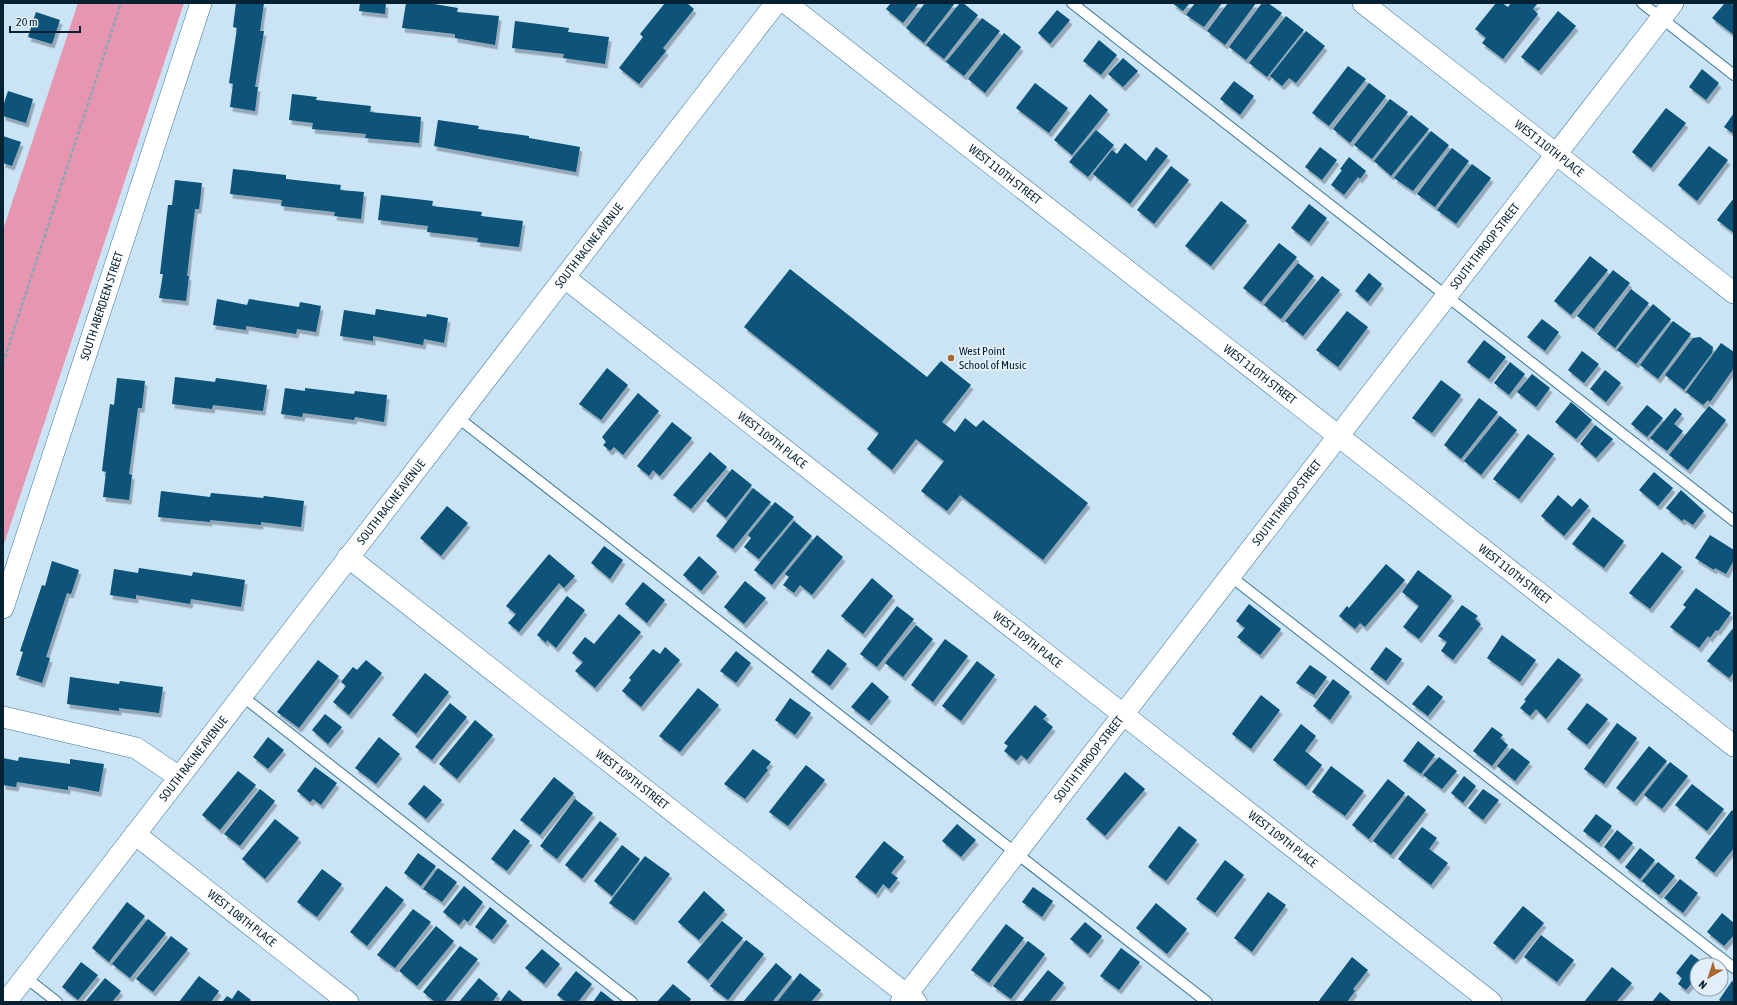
<svg xmlns="http://www.w3.org/2000/svg" width="1737" height="1005" font-family="'Asap Condensed',sans-serif">
<defs>
<filter id="shadow"><feDropShadow dx="2.5" dy="4.5" stdDeviation="0" flood-color="#0004"/></filter>
</defs>
<rect width="100%" height="100%" fill="#cbe4f5"/>
<polygon fill="#e796b0" points="78,3 184,3 3,547 3,230"/>
<g fill="#07537a" filter="url(#shadow)">
<polygon points="236,3 264,3 260,31 264,31 255,87 258,87 255,111 230,107 233,84 229,83 237,28 233,27"/>
<polygon points="360,3 386,3 385,14 359,11"/>
<polygon points="406,3 428,3 458,8 457,12 499,16 495,45 455,38 455,34 402,28"/>
<polygon points="665,3 687,3 694,9 663,48 666,51 639,84 619,68 643,37 640,34"/>
<polygon points="891,3 919,3 903,23 886,9"/>
<polygon points="925,3 955,3 924,43 906,28"/>
<polygon points="960,3 963,3 978,15 944,59 926,45"/>
<polygon points="1172,3 1190,3 1183,11"/>
<polygon points="1195,3 1222,3 1204,27 1186,15"/>
<polygon points="1228,3 1256,3 1225,45 1207,31"/>
<polygon points="1262,3 1268,3 1282,13 1246,60 1229,47"/>
<polygon points="1496,3 1502,3 1508,7 1511,3 1538,3 1533,9 1538,14 1503,59 1482,43 1486,38 1475,29"/>
<polygon points="1725,3 1731,3 1734,6 1734,35 1712,18"/>
<polygon points="1057,10 1070,20 1050,44 1038,33"/>
<polygon points="1558,11 1576,26 1539,71 1521,57"/>
<polygon points="36,12 60,20 52,44 28,37"/>
<polygon points="1286,16 1304,30 1267,77 1249,63"/>
<polygon points="982,18 1000,31 964,76 946,62"/>
<polygon points="515,21 569,28 568,32 609,37 605,64 563,58 564,54 512,48"/>
<polygon points="1306,31 1325,46 1296,83 1289,78 1282,86 1270,76"/>
<polygon points="1004,33 1021,47 985,93 968,79"/>
<polygon points="1099,40 1117,55 1101,75 1083,61"/>
<polygon points="1123,58 1138,71 1123,87 1108,74"/>
<polygon points="1348,66 1366,79 1329,126 1312,113"/>
<polygon points="1702,69 1719,83 1706,100 1689,87"/>
<polygon points="1234,81 1254,96 1240,115 1220,99"/>
<polygon points="1035,83 1068,108 1049,133 1016,108"/>
<polygon points="1369,83 1386,96 1350,143 1333,129"/>
<polygon points="8,91 33,99 26,123 3,116 3,106"/>
<polygon points="292,94 317,97 316,100 371,106 370,112 421,117 419,143 365,138 366,134 312,129 313,123 289,120"/>
<polygon points="1090,94 1108,110 1072,155 1054,140"/>
<polygon points="1390,99 1408,112 1372,159 1354,145"/>
<polygon points="1666,108 1686,123 1651,168 1632,152"/>
<polygon points="1734,113 1734,134 1724,127"/>
<polygon points="1411,115 1429,129 1391,176 1374,161"/>
<polygon points="438,120 479,126 478,129 529,136 529,138 580,147 576,172 434,146"/>
<polygon points="1096,130 1114,145 1088,177 1069,162"/>
<polygon points="1431,131 1449,145 1413,191 1394,178"/>
<polygon points="3,136 21,142 12,166 3,163"/>
<polygon points="1125,143 1146,161 1156,147 1168,156 1130,204 1093,174 1112,150 1117,154"/>
<polygon points="1709,146 1728,160 1697,201 1678,185"/>
<polygon points="1320,147 1337,160 1322,180 1305,167"/>
<polygon points="1452,148 1469,161 1435,207 1417,194"/>
<polygon points="1349,157 1366,171 1360,179 1358,177 1344,195 1331,185 1342,170 1340,169"/>
<polygon points="1472,164 1491,178 1456,224 1437,210"/>
<polygon points="1171,166 1189,180 1154,224 1137,210"/>
<polygon points="233,169 286,175 286,179 341,185 340,190 364,192 361,219 334,216 335,212 281,206 282,200 230,194"/>
<polygon points="175,180 202,183 199,209 195,209 187,276 189,276 186,301 159,298 163,274 160,274 168,205 172,205"/>
<polygon points="381,195 433,201 432,206 482,212 481,216 523,221 519,247 477,242 478,238 427,232 428,226 378,220"/>
<polygon points="1734,198 1734,233 1717,220"/>
<polygon points="1221,201 1247,221 1211,266 1185,246"/>
<polygon points="1309,204 1327,218 1309,242 1291,228"/>
<polygon points="1279,243 1297,257 1261,302 1243,288"/>
<polygon points="1590,256 1608,270 1571,315 1554,301"/>
<polygon points="1298,263 1314,276 1281,319 1264,305"/>
<polygon points="790,269 927,377 941,361 971,385 942,422 955,432 965,418 976,427 983,420 1088,503 1043,560 960,495 947,511 921,491 944,461 916,439 892,470 867,449 879,433 744,327"/>
<polygon points="1613,270 1630,283 1594,329 1577,316"/>
<polygon points="1369,273 1382,284 1368,302 1355,291"/>
<polygon points="1322,276 1340,290 1303,336 1285,321"/>
<polygon points="1631,289 1649,303 1615,348 1597,334"/>
<polygon points="217,299 247,305 249,299 299,307 300,302 321,306 316,332 297,329 296,334 246,326 246,330 213,325"/>
<polygon points="1653,304 1671,319 1636,364 1617,350"/>
<polygon points="376,309 426,317 427,314 448,318 444,343 424,339 423,345 373,336 373,341 340,336 344,310 375,315"/>
<polygon points="1347,311 1368,327 1338,367 1316,350"/>
<polygon points="1542,319 1559,332 1545,351 1527,337"/>
<polygon points="1673,321 1691,334 1658,379 1640,365"/>
<polygon points="1700,337 1713,347 1712,353 1684,390 1665,375 1693,338"/>
<polygon points="1484,340 1506,357 1489,379 1467,362"/>
<polygon points="1721,343 1734,352 1734,368 1710,402 1708,400 1703,405 1686,392"/>
<polygon points="1582,351 1599,364 1584,383 1568,370"/>
<polygon points="1510,362 1525,374 1509,395 1494,383"/>
<polygon points="607,368 628,385 601,420 579,404"/>
<polygon points="1605,370 1621,383 1606,402 1590,389"/>
<polygon points="1532,374 1550,388 1536,407 1517,392"/>
<polygon points="175,377 215,382 216,378 267,385 263,411 213,405 212,409 172,404"/>
<polygon points="117,378 145,381 142,408 138,408 129,474 132,475 129,500 103,497 106,472 102,471 110,404 114,405"/>
<polygon points="1441,380 1461,395 1432,433 1412,418"/>
<polygon points="285,388 305,391 305,388 354,394 355,391 387,395 384,422 355,417 354,420 303,413 302,417 281,414"/>
<polygon points="638,393 659,411 623,455 614,447 610,451 603,445 606,442 602,437"/>
<polygon points="1479,398 1498,412 1461,459 1444,445"/>
<polygon points="1571,402 1592,420 1576,439 1555,422"/>
<polygon points="1647,405 1663,418 1647,437 1631,424"/>
<polygon points="1709,406 1726,420 1688,470 1669,455"/>
<polygon points="1675,408 1682,414 1674,424 1683,431 1667,451 1650,438"/>
<polygon points="1500,416 1517,430 1481,475 1464,461"/>
<polygon points="672,422 692,438 660,476 653,470 649,476 637,466"/>
<polygon points="1595,425 1613,439 1596,458 1580,444"/>
<polygon points="1528,434 1554,454 1519,499 1493,479"/>
<polygon points="710,452 727,467 691,509 673,495"/>
<polygon points="732,469 752,485 726,518 706,501"/>
<polygon points="1654,472 1673,488 1658,506 1639,490"/>
<polygon points="753,488 771,502 733,549 716,536"/>
<polygon points="1681,490 1704,511 1693,525 1684,519 1682,521 1666,508"/>
<polygon points="161,491 210,497 211,493 263,498 264,496 304,501 301,527 261,522 261,525 210,520 210,522 158,517"/>
<polygon points="1558,495 1572,507 1580,498 1589,506 1564,536 1541,516"/>
<polygon points="775,502 794,517 759,559 744,547 751,538 748,535"/>
<polygon points="447,506 468,523 441,556 420,538"/>
<polygon points="1593,517 1624,541 1604,568 1572,544"/>
<polygon points="794,521 812,536 772,585 754,570"/>
<polygon points="817,535 843,557 812,595 800,585 794,593 783,585 789,577 785,574"/>
<polygon points="1710,535 1734,550 1734,560 1726,574 1715,568 1714,570 1695,558"/>
<polygon points="604,546 623,560 610,579 591,563"/>
<polygon points="1662,552 1682,567 1650,609 1629,593"/>
<polygon points="549,554 575,576 564,588 559,583 519,632 508,623 516,614 506,606"/>
<polygon points="699,556 717,572 701,591 683,575"/>
<polygon points="52,561 79,570 71,594 67,593 46,657 50,658 42,683 16,675 23,652 20,651 42,585 45,586"/>
<polygon points="1386,564 1405,580 1365,627 1360,623 1355,629 1339,616 1347,606 1349,608"/>
<polygon points="139,568 192,576 193,572 245,580 241,607 191,599 190,604 136,595 136,599 110,595 114,569 138,573"/>
<polygon points="1418,570 1452,596 1419,639 1403,627 1419,606 1402,592"/>
<polygon points="872,578 893,596 863,634 841,616"/>
<polygon points="745,581 766,598 744,624 724,607"/>
<polygon points="643,582 665,600 647,623 625,604"/>
<polygon points="1696,588 1731,613 1718,631 1716,630 1710,638 1708,636 1699,648 1670,627 1686,607 1683,605"/>
<polygon points="567,596 585,610 556,648 547,640 546,643 537,635"/>
<polygon points="1249,604 1281,629 1260,655 1237,637 1245,628 1236,621"/>
<polygon points="1462,605 1478,616 1475,619 1481,624 1453,660 1441,651 1447,642 1438,636"/>
<polygon points="897,606 914,619 877,667 860,654"/>
<polygon points="619,614 641,632 595,688 575,671 583,662 572,653 585,637 594,644"/>
<polygon points="916,625 933,639 903,677 885,663"/>
<polygon points="1734,627 1734,672 1729,678 1707,661"/>
<polygon points="1502,635 1536,660 1520,682 1487,658"/>
<polygon points="945,639 968,656 933,702 911,685"/>
<polygon points="665,647 680,660 641,707 622,691 631,680 629,678 653,649 660,654"/>
<polygon points="1386,647 1402,659 1386,681 1370,669"/>
<polygon points="828,649 847,664 830,686 811,672"/>
<polygon points="736,651 751,663 736,683 720,671"/>
<polygon points="1558,658 1581,675 1546,719 1536,709 1530,716 1520,708 1526,701 1524,700"/>
<polygon points="318,660 339,676 299,728 277,712"/>
<polygon points="366,660 382,673 349,715 333,702 346,686 341,682 353,667 357,670"/>
<polygon points="977,661 995,675 961,721 942,706"/>
<polygon points="1310,665 1327,677 1314,695 1296,683"/>
<polygon points="425,673 449,692 416,734 392,715"/>
<polygon points="70,677 119,684 120,681 163,687 159,713 119,708 119,711 67,704"/>
<polygon points="1333,679 1350,692 1330,720 1313,706"/>
<polygon points="872,682 889,697 869,721 851,707"/>
<polygon points="1428,685 1443,697 1428,716 1412,704"/>
<polygon points="698,688 719,705 680,752 659,736"/>
<polygon points="1261,695 1280,710 1251,749 1232,734"/>
<polygon points="790,698 811,713 795,735 775,720"/>
<polygon points="450,703 467,717 432,760 415,747"/>
<polygon points="1587,703 1608,719 1587,745 1567,729"/>
<polygon points="1035,705 1047,715 1043,719 1053,727 1027,760 1021,755 1016,761 1004,751 1008,746 1004,743"/>
<polygon points="325,714 342,727 328,744 312,730"/>
<polygon points="475,720 493,735 457,779 439,764"/>
<polygon points="1617,723 1637,738 1604,784 1584,769"/>
<polygon points="1301,724 1316,736 1305,751 1322,765 1306,786 1273,760"/>
<polygon points="1492,727 1503,735 1500,738 1508,745 1492,766 1473,751"/>
<polygon points="268,737 284,750 268,769 253,757"/>
<polygon points="379,737 400,754 376,784 355,768"/>
<polygon points="1418,741 1435,755 1421,774 1403,761"/>
<polygon points="1649,746 1667,761 1634,802 1616,788"/>
<polygon points="1512,748 1530,762 1515,781 1497,766"/>
<polygon points="753,749 771,762 766,768 768,770 745,799 724,784"/>
<polygon points="19,757 70,764 70,759 104,764 99,792 68,786 68,790 17,782 16,787 3,785 3,758 18,761"/>
<polygon points="1439,757 1457,771 1442,789 1423,775"/>
<polygon points="1670,762 1688,776 1662,809 1644,795"/>
<polygon points="806,765 825,780 788,826 769,812"/>
<polygon points="1331,766 1364,791 1345,816 1312,792"/>
<polygon points="315,767 337,783 321,805 313,799 310,802 297,791"/>
<polygon points="238,771 256,785 220,830 202,815"/>
<polygon points="1125,772 1145,789 1105,836 1086,819"/>
<polygon points="1464,776 1476,786 1463,803 1451,793"/>
<polygon points="554,777 574,793 540,835 520,820"/>
<polygon points="1388,779 1405,793 1369,839 1352,825"/>
<polygon points="1692,784 1724,809 1707,831 1675,805"/>
<polygon points="424,785 442,800 426,819 408,804"/>
<polygon points="260,789 275,801 240,846 224,834"/>
<polygon points="1483,789 1499,800 1483,820 1468,808"/>
<polygon points="1408,795 1426,810 1391,855 1373,841"/>
<polygon points="575,799 593,813 557,859 540,846"/>
<polygon points="1732,810 1734,812 1734,848 1714,873 1695,858"/>
<polygon points="1596,814 1612,826 1599,843 1583,831"/>
<polygon points="275,819 299,838 265,879 242,859"/>
<polygon points="600,821 617,834 582,879 565,865"/>
<polygon points="957,824 976,840 961,857 942,841"/>
<polygon points="1179,826 1197,840 1166,881 1148,867"/>
<polygon points="1422,827 1437,838 1429,849 1448,863 1431,885 1398,859"/>
<polygon points="514,829 530,841 507,871 491,859"/>
<polygon points="1617,830 1633,843 1619,860 1604,847"/>
<polygon points="884,841 904,857 891,873 898,878 889,889 883,884 876,894 855,877"/>
<polygon points="622,845 640,859 612,896 594,881"/>
<polygon points="1640,848 1655,860 1640,879 1625,867"/>
<polygon points="418,853 436,866 421,886 404,873"/>
<polygon points="645,856 670,874 634,921 609,903"/>
<polygon points="1225,860 1244,875 1215,913 1196,899"/>
<polygon points="1658,862 1675,876 1659,895 1642,881"/>
<polygon points="438,868 457,882 442,902 423,889"/>
<polygon points="322,869 342,884 317,917 297,902"/>
<polygon points="1680,879 1698,893 1683,913 1664,898"/>
<polygon points="386,886 404,900 367,946 350,932"/>
<polygon points="464,886 483,902 468,922 464,919 459,925 443,912"/>
<polygon points="1033,887 1053,901 1042,917 1022,902"/>
<polygon points="704,891 725,910 699,940 678,922"/>
<polygon points="1268,892 1286,905 1252,952 1234,938"/>
<polygon points="127,902 145,916 109,962 92,948"/>
<polygon points="1156,903 1187,929 1167,954 1136,928"/>
<polygon points="1523,906 1544,923 1514,960 1493,943"/>
<polygon points="490,907 507,921 492,940 475,927"/>
<polygon points="413,909 431,922 395,968 377,955"/>
<polygon points="1722,913 1734,923 1734,935 1724,946 1707,932"/>
<polygon points="148,919 166,933 130,978 112,964"/>
<polygon points="722,921 743,938 708,980 687,962"/>
<polygon points="1085,922 1102,936 1088,954 1070,939"/>
<polygon points="1006,924 1024,938 989,983 971,970"/>
<polygon points="436,926 454,941 417,986 399,971"/>
<polygon points="1541,935 1574,960 1557,982 1524,957"/>
<polygon points="171,936 188,949 153,992 136,979"/>
<polygon points="746,940 764,954 728,1000 710,986"/>
<polygon points="1028,941 1045,954 1011,999 993,986"/>
<polygon points="460,946 478,959 444,1002 435,1002 423,992"/>
<polygon points="1121,948 1140,962 1119,990 1100,976"/>
<polygon points="542,949 560,964 544,984 525,968"/>
<polygon points="1691,954 1706,965 1697,965 1697,982 1694,986 1691,984 1686,990 1678,984 1682,978 1676,973"/>
<polygon points="1352,957 1368,970 1353,989 1355,991 1347,1002 1318,1002"/>
<polygon points="81,962 98,975 78,1000 62,987"/>
<polygon points="776,963 792,977 772,1002 743,1002"/>
<polygon points="1612,967 1632,983 1616,1002 1584,1002"/>
<polygon points="1048,970 1064,983 1049,1002 1022,1002"/>
<polygon points="576,971 592,984 578,1002 566,1002 557,995"/>
<polygon points="800,973 821,990 811,1002 777,1002"/>
<polygon points="199,976 219,991 211,1002 179,1002"/>
<polygon points="105,978 121,991 112,1002 85,1002"/>
<polygon points="479,978 498,994 492,1002 459,1002"/>
<polygon points="1732,981 1734,982 1734,1002 1722,1002 1719,1000"/>
<polygon points="673,984 691,999 689,1002 657,1002"/>
<polygon points="238,990 251,1000 249,1002 222,1002 227,996 232,999"/>
<polygon points="509,990 524,1002 500,1002"/>
<polygon points="601,991 615,1002 593,1002"/>
<polygon points="1660,992 1672,1002 1652,1002"/>
</g>
<g fill="none" stroke-linecap="round" stroke-linejoin="round">
<defs>
<g id="lane">
<polyline points="1072,3 1734,521"/>
<polyline points="1642,3 1734,75"/>
<polyline points="457,417 1207,1002"/>
<polyline points="1230,576 1734,968"/>
<polyline points="242,696 632,1002"/>
<polyline points="25,977 57,1002"/>
</g>
<g id="street">
<path id="s1" d="M786 3 1734 746"/>
<path id="s2" d="M1363 3 1734 293"/>
<path id="s3" d="M565 278 1491 1002"/>
<path id="s4" d="M348 557 916 1002"/>
<path id="s5" d="M3 608 201 3"/>
<polyline points="3,717 136,748 179,777"/>
<path id="s6" d="M135 834 348 1002"/>
<path id="s7" d="M6 1002 776 3"/>
<path id="s8" d="M901 1002 1673 3"/>
</g>
</defs>
<use href="#lane" stroke="#38769e" stroke-width="12"/>
<use href="#street" stroke="#38769e" stroke-width="22"/>
<polyline stroke="#8ca6b6" stroke-width="2.5" stroke-dasharray="4 2" stroke-linecap="butt" points="3,363 121,3"/>
<use href="#lane" stroke="#fff" stroke-width="10"/>
<use href="#street" stroke="#fff" stroke-width="21"/>
</g>
<circle fill="#a7672f" stroke="#e3eff8" stroke-width="1.5" cx="951" cy="358" r="4"/>
<g text-anchor="middle" dominant-baseline="central" stroke-width="4" stroke-linejoin="round" paint-order="stroke">
<g font-size="12" fill="#062131" stroke="#e3eff8">
<text stroke="none"><textPath href="#s2" startOffset="236">WEST 110TH PLACE</textPath></text>
<text stroke="none"><textPath href="#s1" startOffset="278">WEST 110TH STREET</textPath></text>
<text stroke="none"><textPath href="#s7" startOffset="955">SOUTH RACINE AVENUE</textPath></text>
<text stroke="none"><textPath href="#s8" startOffset="955">SOUTH THROOP STREET</textPath></text>
<text stroke="none"><textPath href="#s5" startOffset="318">SOUTH ABERDEEN STREET</textPath></text>
<text stroke="none"><textPath href="#s1" startOffset="602">WEST 110TH STREET</textPath></text>
<text stroke="none"><textPath href="#s3" startOffset="263">WEST 109TH PLACE</textPath></text>
<text stroke="none"><textPath href="#s7" startOffset="631">SOUTH RACINE AVENUE</textPath></text>
<text stroke="none"><textPath href="#s8" startOffset="631">SOUTH THROOP STREET</textPath></text>
<text stroke="none"><textPath href="#s1" startOffset="926">WEST 110TH STREET</textPath></text>
<text stroke="none"><textPath href="#s3" startOffset="587">WEST 109TH PLACE</textPath></text>
<text stroke="none"><textPath href="#s7" startOffset="307">SOUTH RACINE AVENUE</textPath></text>
<text stroke="none"><textPath href="#s8" startOffset="307">SOUTH THROOP STREET</textPath></text>
<text stroke="none"><textPath href="#s4" startOffset="361">WEST 109TH STREET</textPath></text>
<text stroke="none"><textPath href="#s3" startOffset="911">WEST 109TH PLACE</textPath></text>
<text stroke="none"><textPath href="#s6" startOffset="136">WEST 108TH PLACE</textPath></text>
</g>
<g font-size="12" fill="#062131" stroke="#e3eff8" text-anchor="start">
<text x="959" y="351">West Point<tspan x="959" dy="14">School of Music</tspan></text>
</g>
</g>
<rect width="1737" height="1005" fill="none" stroke="#062131" stroke-width="8"/>
<g transform="translate(1709 977) rotate(219)"><circle r="19" fill="#e3eff8" stroke="#8b9da8"/>
<path d="M0-3L7 15L0 10L-7 15Z" fill="#a7672f"/>
<text y="-6" font-size="11" font-weight="bold" text-anchor="middle" fill="#062131">N</text>
</g>
<path d="M10 26v6h70v-6" fill="none" stroke="#062131" stroke-width="2"/>
<text x="16" y="26" font-size="12" fill="#062131" stroke="#e3eff8" stroke-width="3" paint-order="stroke">20 m</text>
</svg>
